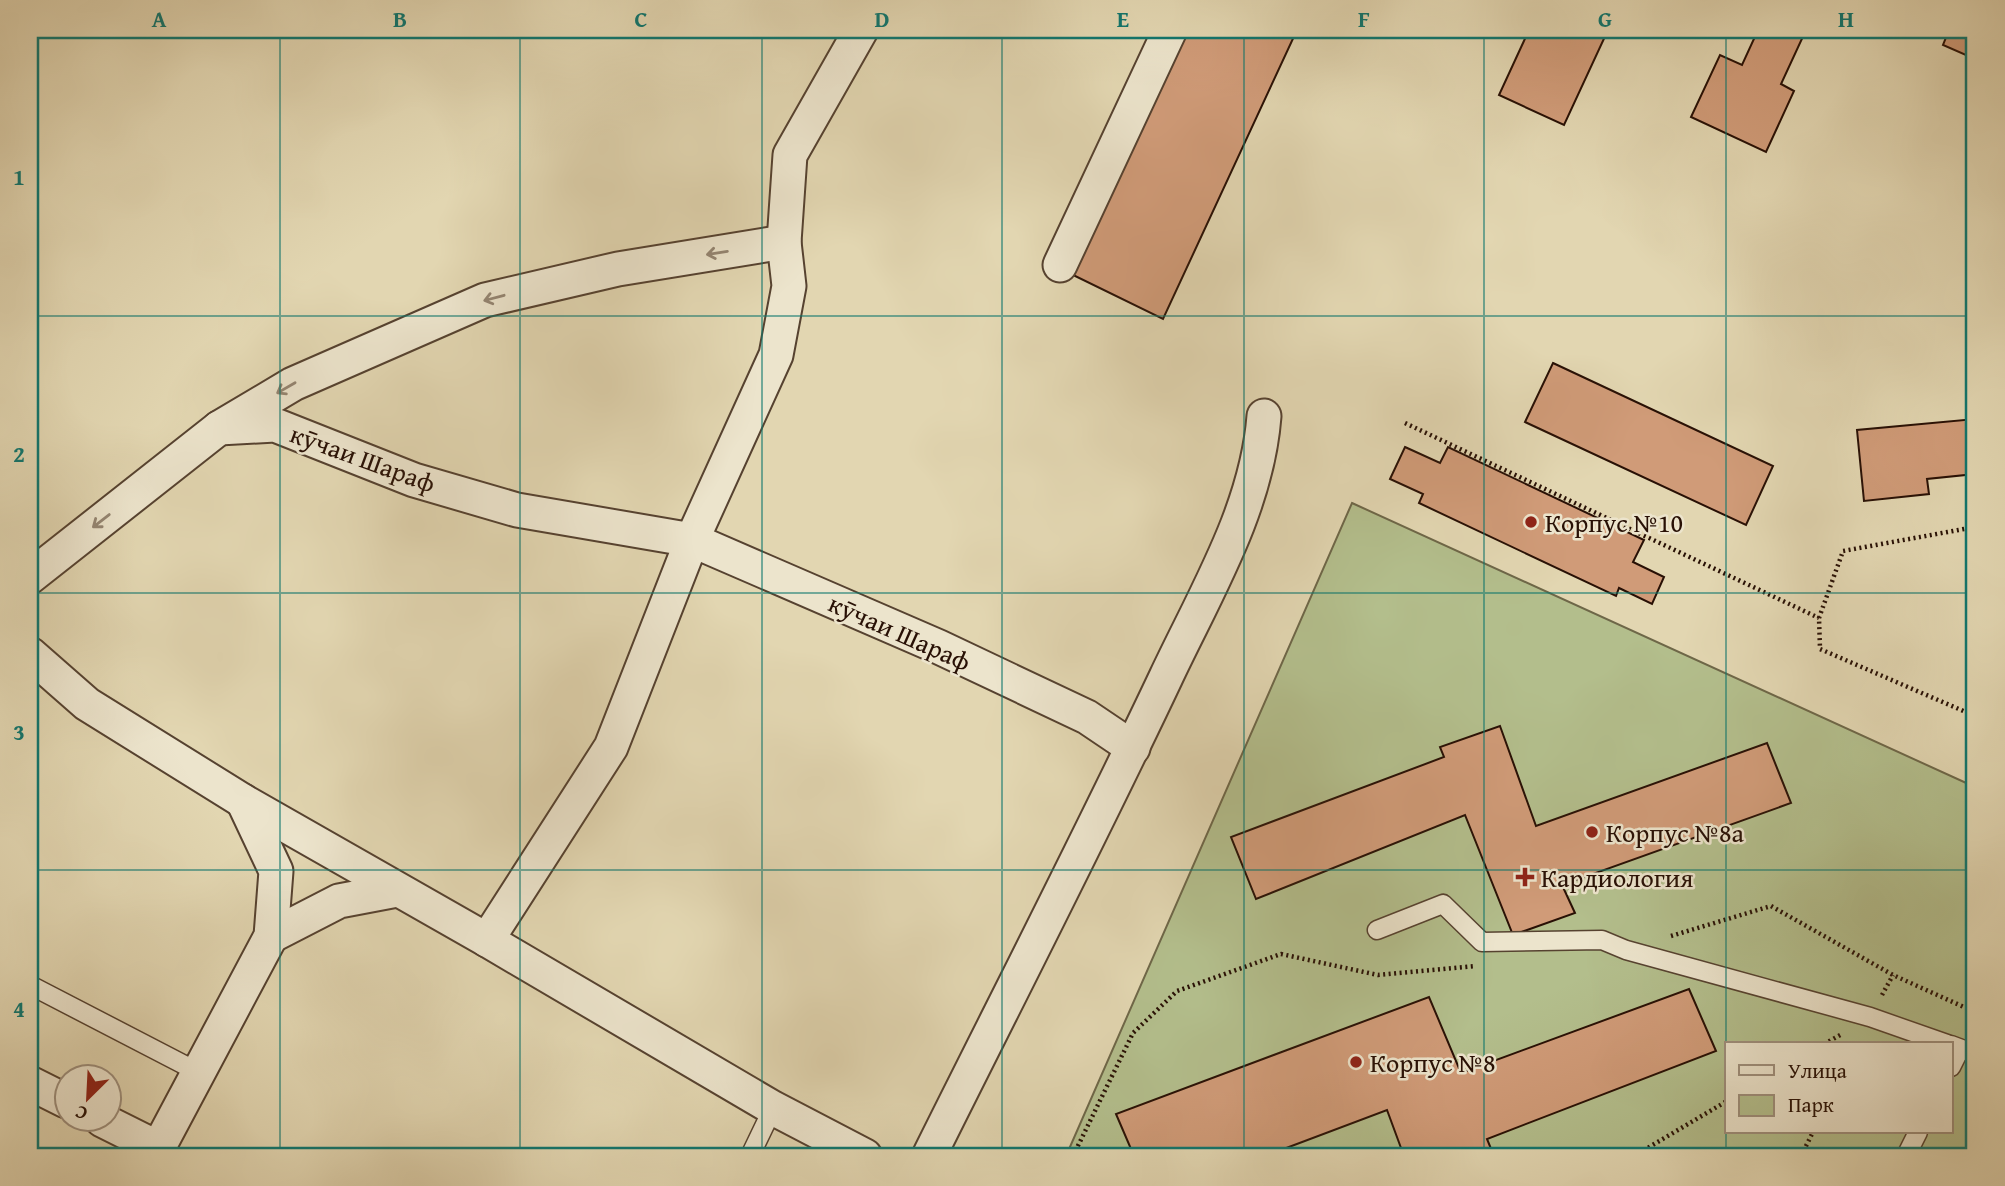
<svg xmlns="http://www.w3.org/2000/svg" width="2005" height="1186" font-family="'Gentium Book Plus',serif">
<rect width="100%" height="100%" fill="#e2d6b1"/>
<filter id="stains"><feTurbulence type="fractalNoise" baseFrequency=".00286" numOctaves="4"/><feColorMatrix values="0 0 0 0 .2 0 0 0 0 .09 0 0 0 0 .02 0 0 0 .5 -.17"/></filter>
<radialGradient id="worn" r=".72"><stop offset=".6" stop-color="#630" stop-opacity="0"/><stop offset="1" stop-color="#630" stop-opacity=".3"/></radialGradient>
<path fill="#b3be8c" stroke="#6e6748" stroke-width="2" fill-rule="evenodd" d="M1352 503 1975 787V1156H1066ZM1727 1044H1951V1132H1727Z"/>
<g fill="#d09b78" stroke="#281005" stroke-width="2">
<polygon points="1182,30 1297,30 1163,319 1071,274"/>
<polygon points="1529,30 1608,30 1564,125 1499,95"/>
<polygon points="1758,30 1806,30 1781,84 1794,91 1766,152 1691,117 1720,55 1742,65"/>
<polygon points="1949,30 1975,30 1975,59 1943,45"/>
<polygon points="1553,363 1773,466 1746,525 1525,422"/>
<polygon points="1975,419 1975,474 1927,479 1929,494 1864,501 1857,430"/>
<polygon points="1405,447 1440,463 1448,447 1644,540 1633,562 1664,577 1652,604 1619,588 1616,596 1419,503 1423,494 1390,479"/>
<polygon points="1500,726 1536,826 1767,743 1791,803 1562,885 1575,913 1513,935 1465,815 1256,899 1231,837 1444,757 1440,747"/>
<polygon points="1689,989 1716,1051 1487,1139 1494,1156 1404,1156 1387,1110 1265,1156 1134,1156 1116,1114 1429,997 1461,1073"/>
</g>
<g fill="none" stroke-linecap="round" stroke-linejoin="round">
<defs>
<g id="lane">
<polyline points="1377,930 1443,904 1482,942 1602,940 1626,950 1870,1017 1947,1044"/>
<polyline points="30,985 198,1072"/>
<polyline points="1951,1045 1975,1054"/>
<polyline points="1951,1067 1960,1049"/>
<polyline points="750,1156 773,1108"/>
<polyline points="1906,1156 1918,1132"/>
</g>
<g id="street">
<polyline points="1060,265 1170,30"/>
<polyline points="219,428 275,425 414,480 517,510 692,540 939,647 1087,717 1133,748"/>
<polyline points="30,577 219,428 293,384 485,300 618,269 784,242"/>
<polyline points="30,654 87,704 243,801 487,940 773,1108 865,1156"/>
<polyline points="271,936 339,901 397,890"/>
<polyline points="487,940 611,747 692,540 776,355 789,286 784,242 790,155 861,30"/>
<polyline points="30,1083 66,1101"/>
<polyline points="102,1120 158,1148"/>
<polyline points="154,1156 271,936 276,871 243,801"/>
<path d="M929 1156C1008 997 1090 838 1166 677 1205 594 1257 509 1264 416"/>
</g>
</defs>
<use href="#lane" stroke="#564230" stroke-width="21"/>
<use href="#street" stroke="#564230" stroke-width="37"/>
<g stroke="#281005" stroke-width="4.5" stroke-dasharray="2 3.5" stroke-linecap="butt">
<polyline points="1405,423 1819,618"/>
<polyline points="1975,527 1843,551 1819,618 1820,649 1975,716"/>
<polyline points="1671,936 1771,906 1893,975 1975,1012"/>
<polyline points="1882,995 1893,975"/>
<polyline points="1824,1044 1842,1034"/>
<polyline points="1073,1156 1133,1033 1177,991 1281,954 1378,975 1476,966"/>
<polyline points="1634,1156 1727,1101"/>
<polyline points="1801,1156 1813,1132"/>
</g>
<use href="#lane" stroke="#ece4cc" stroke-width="18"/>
<use href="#street" stroke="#ece4cc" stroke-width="33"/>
</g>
<defs><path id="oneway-shaft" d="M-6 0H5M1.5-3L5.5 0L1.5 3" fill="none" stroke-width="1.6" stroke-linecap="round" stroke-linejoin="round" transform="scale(1.75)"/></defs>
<g stroke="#948572">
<use href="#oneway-shaft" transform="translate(717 253) rotate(171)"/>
<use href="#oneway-shaft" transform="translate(494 298) rotate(165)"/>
<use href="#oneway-shaft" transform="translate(286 388) rotate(150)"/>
<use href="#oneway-shaft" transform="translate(101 521) rotate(142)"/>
</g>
<path fill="none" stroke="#0f766e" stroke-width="2" stroke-opacity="0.55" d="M280 30V1156M520 30V1156M762 30V1156M1002 30V1156M1244 30V1156M1484 30V1156M1726 30V1156M30 316H1975M30 593H1975M30 870H1975"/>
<g fill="#8f2418" stroke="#ece4cc" stroke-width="2.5">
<circle cx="1531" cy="522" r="7"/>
<circle cx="1592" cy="832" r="7"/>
<path d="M1521.5 866.5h7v7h7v7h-7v7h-7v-7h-7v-7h7z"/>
<circle cx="1356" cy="1062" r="7"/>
</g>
<g text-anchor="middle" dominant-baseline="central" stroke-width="5" stroke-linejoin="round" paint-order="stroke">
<g font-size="26" fill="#281005" stroke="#ece4cc">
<text transform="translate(363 458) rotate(20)">кӯчаи Шараф</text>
<text transform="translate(900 632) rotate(24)">кӯчаи Шараф</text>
</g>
<g font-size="26" fill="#281005" stroke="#ece4cc" text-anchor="start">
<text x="1545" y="522">Корпус №10</text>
<text x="1606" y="832">Корпус №8а</text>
<text x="1541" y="877">Кардиология</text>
<text x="1370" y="1062">Корпус №8</text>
</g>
</g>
<rect width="2005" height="1186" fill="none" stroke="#e2d6b1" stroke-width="77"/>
<rect x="1725" y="1042" width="228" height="91" fill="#ece4cc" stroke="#9e8f7c" stroke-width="2"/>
<rect x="1739" y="1065" width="35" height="10" fill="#ece4cc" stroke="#9e8f7c" stroke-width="2"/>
<text x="1788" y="1078" font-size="21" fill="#281005">Улица</text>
<rect x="1739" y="1095" width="35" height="21" fill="#b3be8c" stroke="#9e8f7c" stroke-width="2"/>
<text x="1788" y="1112" font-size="21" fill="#281005">Парк</text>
<g transform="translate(88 1098) rotate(204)"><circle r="33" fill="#ece4cc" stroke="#9e8f7c" stroke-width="2"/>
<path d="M0-5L12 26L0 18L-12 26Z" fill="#8f2418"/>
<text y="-10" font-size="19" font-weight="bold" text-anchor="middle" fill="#281005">С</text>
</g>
<rect x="38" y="38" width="1928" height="1110" fill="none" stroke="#0f766e" stroke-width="2.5"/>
<g font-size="23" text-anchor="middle" font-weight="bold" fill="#0f766e">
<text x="159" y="27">A</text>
<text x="400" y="27">B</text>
<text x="641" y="27">C</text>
<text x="882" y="27">D</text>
<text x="1123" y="27">E</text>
<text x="1364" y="27">F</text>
<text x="1605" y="27">G</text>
<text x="1846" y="27">H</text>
<text x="19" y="185">1</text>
<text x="19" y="462">2</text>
<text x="19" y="740">3</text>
<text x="19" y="1017">4</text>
</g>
<rect width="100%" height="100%" filter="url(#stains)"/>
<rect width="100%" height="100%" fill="url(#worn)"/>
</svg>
